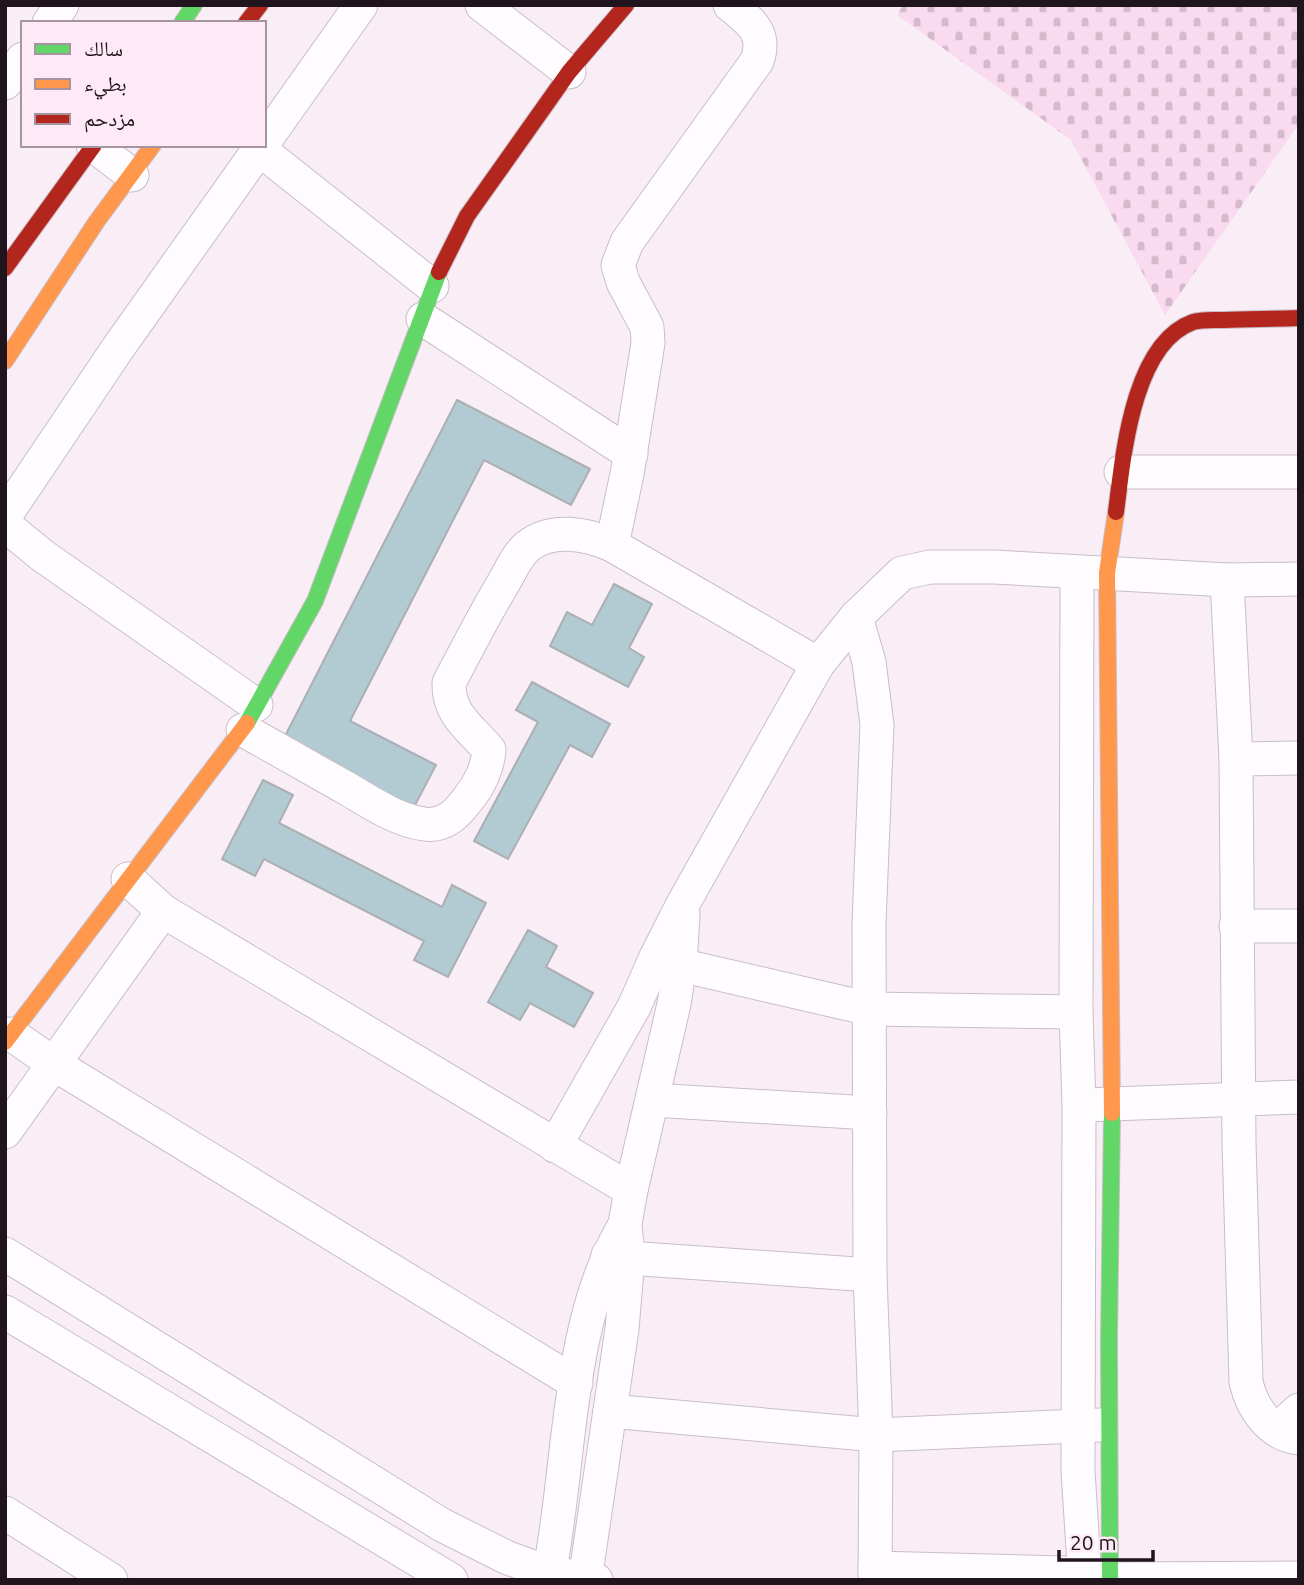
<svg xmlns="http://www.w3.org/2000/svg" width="1304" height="1585" font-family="Ubuntu,'Noto Naskh Arabic',sans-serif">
<defs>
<pattern id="cemetery-stones" width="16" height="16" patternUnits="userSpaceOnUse" patternTransform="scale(1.75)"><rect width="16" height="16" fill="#f9daef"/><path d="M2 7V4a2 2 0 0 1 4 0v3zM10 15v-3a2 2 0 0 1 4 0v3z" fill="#d5bacc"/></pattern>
</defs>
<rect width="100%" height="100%" fill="#f9eef6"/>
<polygon fill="url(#cemetery-stones)" points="903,5 1299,5 1299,124 1165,315 1071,140 897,15"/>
<g fill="#b2cad2" stroke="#abafb3" stroke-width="2">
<polygon points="457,400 590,469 571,505 484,460 350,721 436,765 413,809 282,742"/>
<polygon points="614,584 652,604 629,648 644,657 628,687 550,646 567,612 592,625"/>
<polygon points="532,682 610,724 592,757 570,745 508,859 474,841 538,722 516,710"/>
<polygon points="263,780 293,795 279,823 442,907 452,885 486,903 448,977 414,960 424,941 264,859 255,876 222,859"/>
<polygon points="528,930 557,946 546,967 593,993 574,1027 530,1003 520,1020 488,1002"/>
</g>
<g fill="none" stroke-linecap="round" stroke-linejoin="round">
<defs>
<g id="street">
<polyline points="482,5 569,72"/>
<polyline points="49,23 62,5"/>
<polyline points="5,83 23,59"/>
<polyline points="264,142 361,5"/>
<polyline points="93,145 132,175"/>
<polyline points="259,149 432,286"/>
<polyline points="423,319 631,454"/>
<polyline points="1121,472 1299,472"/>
<polyline points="5,516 118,348 262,145"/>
<polyline points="5,525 43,556 256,705"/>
<path d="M612 545 627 474 648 343 647 327 623 282 618 265 627 242 757 61C767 33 751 22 730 5"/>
<polyline points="1077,573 1076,1012 1079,1106 1078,1471 1085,1580"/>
<path d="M1227 580 1236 759 1239 1143 1246 1382C1252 1408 1270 1435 1299 1438"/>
<polyline points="856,617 869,662 877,725 869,923 870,1275 876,1435 875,1580"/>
<path d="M243 730C278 749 312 769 346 788 370 802 396 820 424 824 444 827 457 814 468 799 479 786 488 767 489 750 471 728 448 715 449 683 467 649 484 615 504 582 511 570 517 555 528 546 552 527 587 534 612 545L818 664"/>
<polyline points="1236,759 1299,758"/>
<polyline points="128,879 163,911 631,1190"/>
<polyline points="1236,926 1299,926"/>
<polyline points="661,959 680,965 870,1009 1076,1012"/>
<polyline points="11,1034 54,1064 576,1383"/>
<polyline points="652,1100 870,1113"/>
<polyline points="1085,1105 1299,1097"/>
<polyline points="5,1132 163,911"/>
<polyline points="555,1146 634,1007 656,957 684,902 818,664 856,617 902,573 930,567 995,567 1227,580 1299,579"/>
<polyline points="5,1254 442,1525 508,1558 550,1573 596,1580"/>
<polyline points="608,1255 628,1258 870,1275"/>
<polyline points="5,1312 451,1580"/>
<polyline points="610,1411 876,1435 1100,1425"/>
<polyline points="1277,1430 1299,1410"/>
<polyline points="5,1513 111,1580"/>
<polyline points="875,1568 1065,1573 1110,1579 1299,1578"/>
<path d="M548 1580C571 1468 565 1328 623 1228"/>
<polyline points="585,1580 622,1329 628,1258 625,1224 631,1190 674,1004 680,965 683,915"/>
</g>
<g id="fast">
<polyline points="182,23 194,5"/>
<polyline points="247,723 315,601 439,272"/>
<polyline points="1110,1580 1109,1338 1112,1113"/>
</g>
<g id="slow">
<polyline points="5,361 97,221 153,145"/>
<polyline points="5,1042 247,723"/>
<polyline points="1112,1113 1107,573 1116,512"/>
</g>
<g id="jam">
<polyline points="246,23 260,5"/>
<polyline points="5,268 94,145"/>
<polyline points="439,272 467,216 569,72 626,5"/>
<path d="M1116 512C1123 458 1132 344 1193 322 1201 319 1215 320 1224 320 1249 319 1274 319 1299 318"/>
</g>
</defs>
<use href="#street" stroke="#cabec6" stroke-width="35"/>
<use href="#fast" stroke="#cabec6" stroke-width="18"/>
<use href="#slow" stroke="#cabec6" stroke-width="18"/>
<use href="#jam" stroke="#cabec6" stroke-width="18"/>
<use href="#street" stroke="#fefcfe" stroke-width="33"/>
<use href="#fast" stroke="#63d668" stroke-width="16"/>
<use href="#slow" stroke="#ff974d" stroke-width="16"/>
<use href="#jam" stroke="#b3261e" stroke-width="16"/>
</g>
<rect width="1304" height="1585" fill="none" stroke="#21151d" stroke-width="14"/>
<rect x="21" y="21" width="245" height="126" fill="#fee9f7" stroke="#a694a0" stroke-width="2"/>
<rect x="35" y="44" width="35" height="10" fill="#63d668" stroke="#a694a0" stroke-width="2"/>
<text x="84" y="56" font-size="21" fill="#21151d">سالك</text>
<rect x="35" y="79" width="35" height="10" fill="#ff974d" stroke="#a694a0" stroke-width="2"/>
<text x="84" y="91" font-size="21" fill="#21151d">بطيء</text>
<rect x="35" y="114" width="35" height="10" fill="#b3261e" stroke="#a694a0" stroke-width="2"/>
<text x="84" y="126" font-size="21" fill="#21151d">مزدحم</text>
<path d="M1059 1550v10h94v-10" fill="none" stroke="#21151d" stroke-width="3.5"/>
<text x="1070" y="1550" font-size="21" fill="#21151d" stroke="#fee9f7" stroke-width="5" paint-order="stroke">20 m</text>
</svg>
